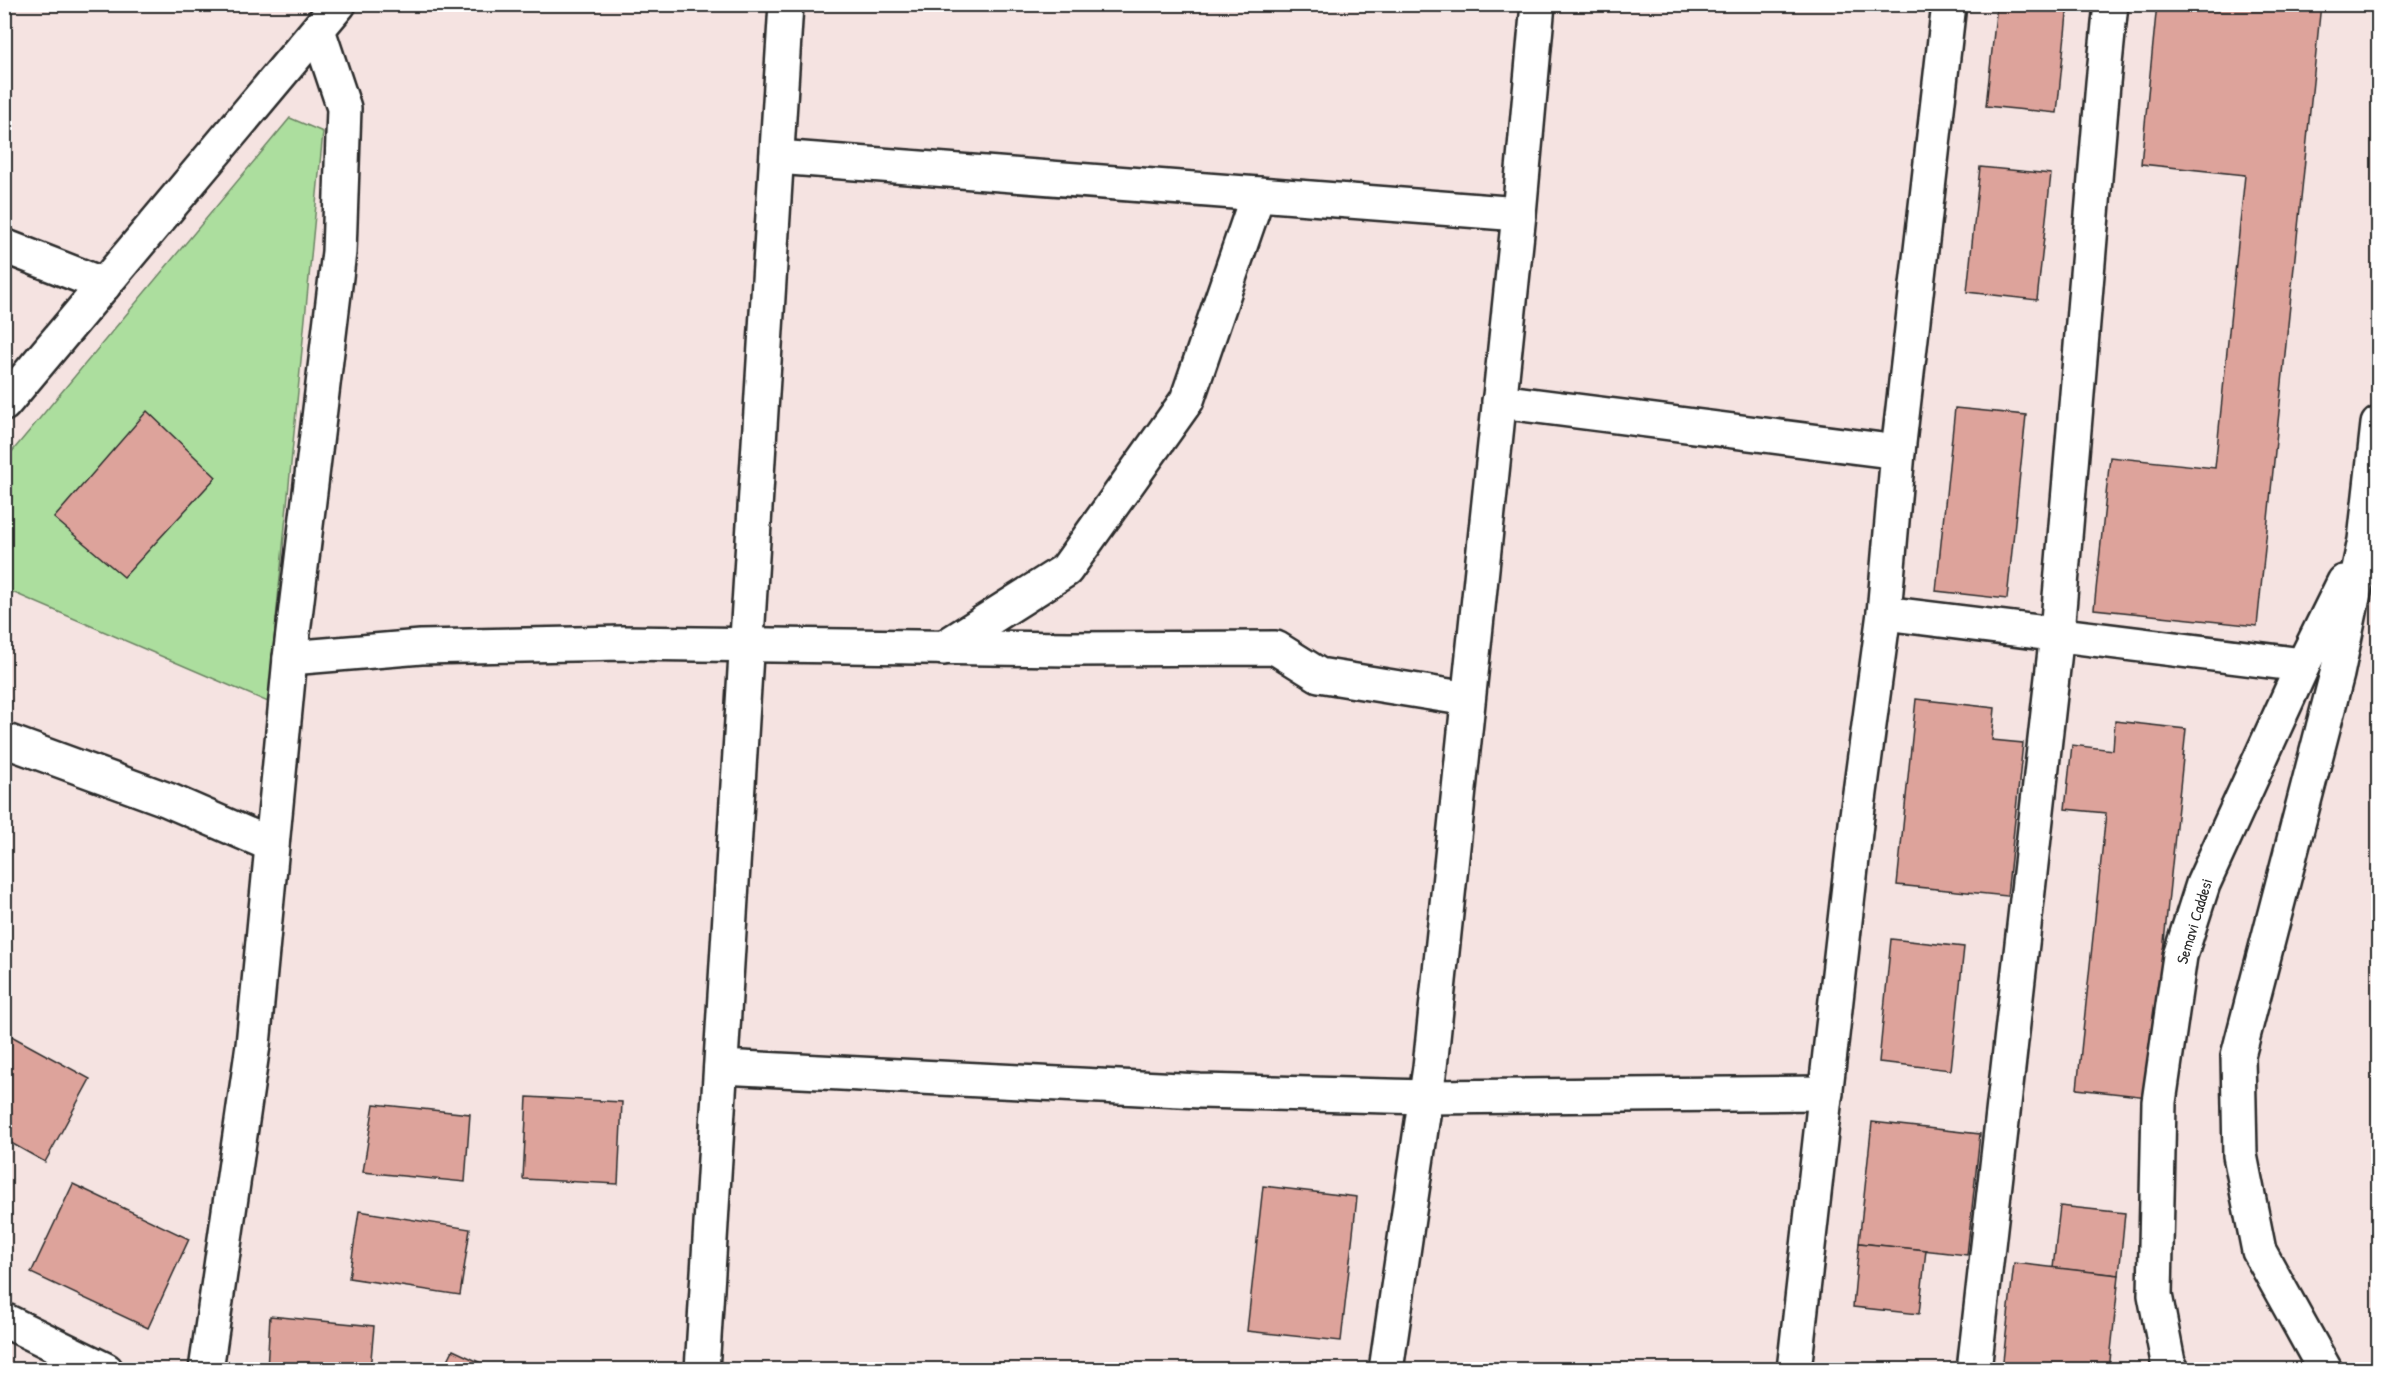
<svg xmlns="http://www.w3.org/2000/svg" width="2383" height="1374" font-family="'Patrick Hand',sans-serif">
<rect width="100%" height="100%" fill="#f5e3e1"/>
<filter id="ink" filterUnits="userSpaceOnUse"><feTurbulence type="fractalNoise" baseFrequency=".0167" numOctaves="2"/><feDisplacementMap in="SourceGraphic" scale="12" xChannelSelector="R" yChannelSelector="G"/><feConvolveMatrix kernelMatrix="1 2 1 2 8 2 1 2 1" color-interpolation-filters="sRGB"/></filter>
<g filter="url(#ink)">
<polygon fill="#acde9e" stroke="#6c8464" stroke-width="1.5" points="290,118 323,132 268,702 5,589 5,460"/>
<g fill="#dda39b" stroke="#2b2b2b" stroke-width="1.5">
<polygon points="1997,4 2068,4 2057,113 1986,106"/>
<polygon points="2157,4 2321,4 2257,626 2094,609 2110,457 2215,468 2245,175 2141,164"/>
<polygon points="1980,167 2051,174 2037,300 1967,292"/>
<polygon points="1955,408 2026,415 2007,599 1936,591"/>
<polygon points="147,411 216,477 124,577 54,518"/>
<polygon points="1916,699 1995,708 1992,740 2023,743 2007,896 1897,885"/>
<polygon points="2115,721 2186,729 2148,1097 2077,1089 2106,813 2065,809 2072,745 2113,750"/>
<polygon points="1891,939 1964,947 1951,1070 1879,1062"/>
<polygon points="4,1032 90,1079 45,1162 4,1139"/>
<polygon points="527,1097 622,1102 618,1184 523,1179"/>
<polygon points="374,1104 470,1114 465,1182 363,1172"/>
<polygon points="1872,1122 1980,1134 1967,1255 1859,1243"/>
<polygon points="73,1184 189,1239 148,1328 31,1273"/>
<polygon points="1263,1186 1357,1197 1341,1341 1247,1331"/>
<polygon points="2060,1206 2125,1213 2119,1275 2053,1268"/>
<polygon points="359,1211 470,1229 460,1295 349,1278"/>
<polygon points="1859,1243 1926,1250 1919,1314 1853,1307"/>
<polygon points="2014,1263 2119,1275 2109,1370 2002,1370"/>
<polygon points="270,1316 374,1326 370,1370 267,1370"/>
<polygon points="453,1350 496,1370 443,1370"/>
</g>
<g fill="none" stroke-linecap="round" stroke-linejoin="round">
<defs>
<g id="minor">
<polyline points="777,157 1519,214"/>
<polyline points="4,246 104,285"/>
<polyline points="1499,401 1898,452"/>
<polyline points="4,404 339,4"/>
<polyline points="1884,613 2303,665"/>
<polyline points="943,648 1066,570 1187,400 1258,194"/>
<polyline points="290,658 421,647 623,643 1069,649 1276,648 1319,675 1468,699"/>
<polyline points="4,740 168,800 272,845"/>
<polyline points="721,1067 1200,1091 1426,1097 1826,1093"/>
<polyline points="4,1320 106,1370"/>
<polyline points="206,1370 253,1045 290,658 339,252 344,108 318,30"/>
<polyline points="702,1370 786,4"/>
<polyline points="1386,1370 1430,1067 1519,214 1538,4"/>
<polyline points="1794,1370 1857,815 1884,613 1898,452 1949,4"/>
<polyline points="1974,1370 2057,633 2103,83 2111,4"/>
</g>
<g id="major">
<polyline points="2172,1370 2168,1362 2155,1295 2159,1102 2180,956 2203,884 2303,665 2344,582"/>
<polyline points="2325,1370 2259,1251 2240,1155 2238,1056 2337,674 2365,540 2378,424"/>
</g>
</defs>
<use href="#minor" stroke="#2b2b2b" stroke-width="38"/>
<use href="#major" stroke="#2b2b2b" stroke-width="38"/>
<use href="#minor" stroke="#fff" stroke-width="33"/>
<use href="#major" stroke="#fff" stroke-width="33"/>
</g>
</g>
<g text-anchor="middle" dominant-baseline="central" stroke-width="4.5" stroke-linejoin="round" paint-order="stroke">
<g font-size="16" fill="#2b2b2b" stroke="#fff">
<text transform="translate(2194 921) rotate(-73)">Semavi Caddesi</text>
</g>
</g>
<rect width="2383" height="1374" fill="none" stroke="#fff" stroke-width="24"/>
<rect x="12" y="12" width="2359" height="1350" fill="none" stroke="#2b2b2b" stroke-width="2" filter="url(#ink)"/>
</svg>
